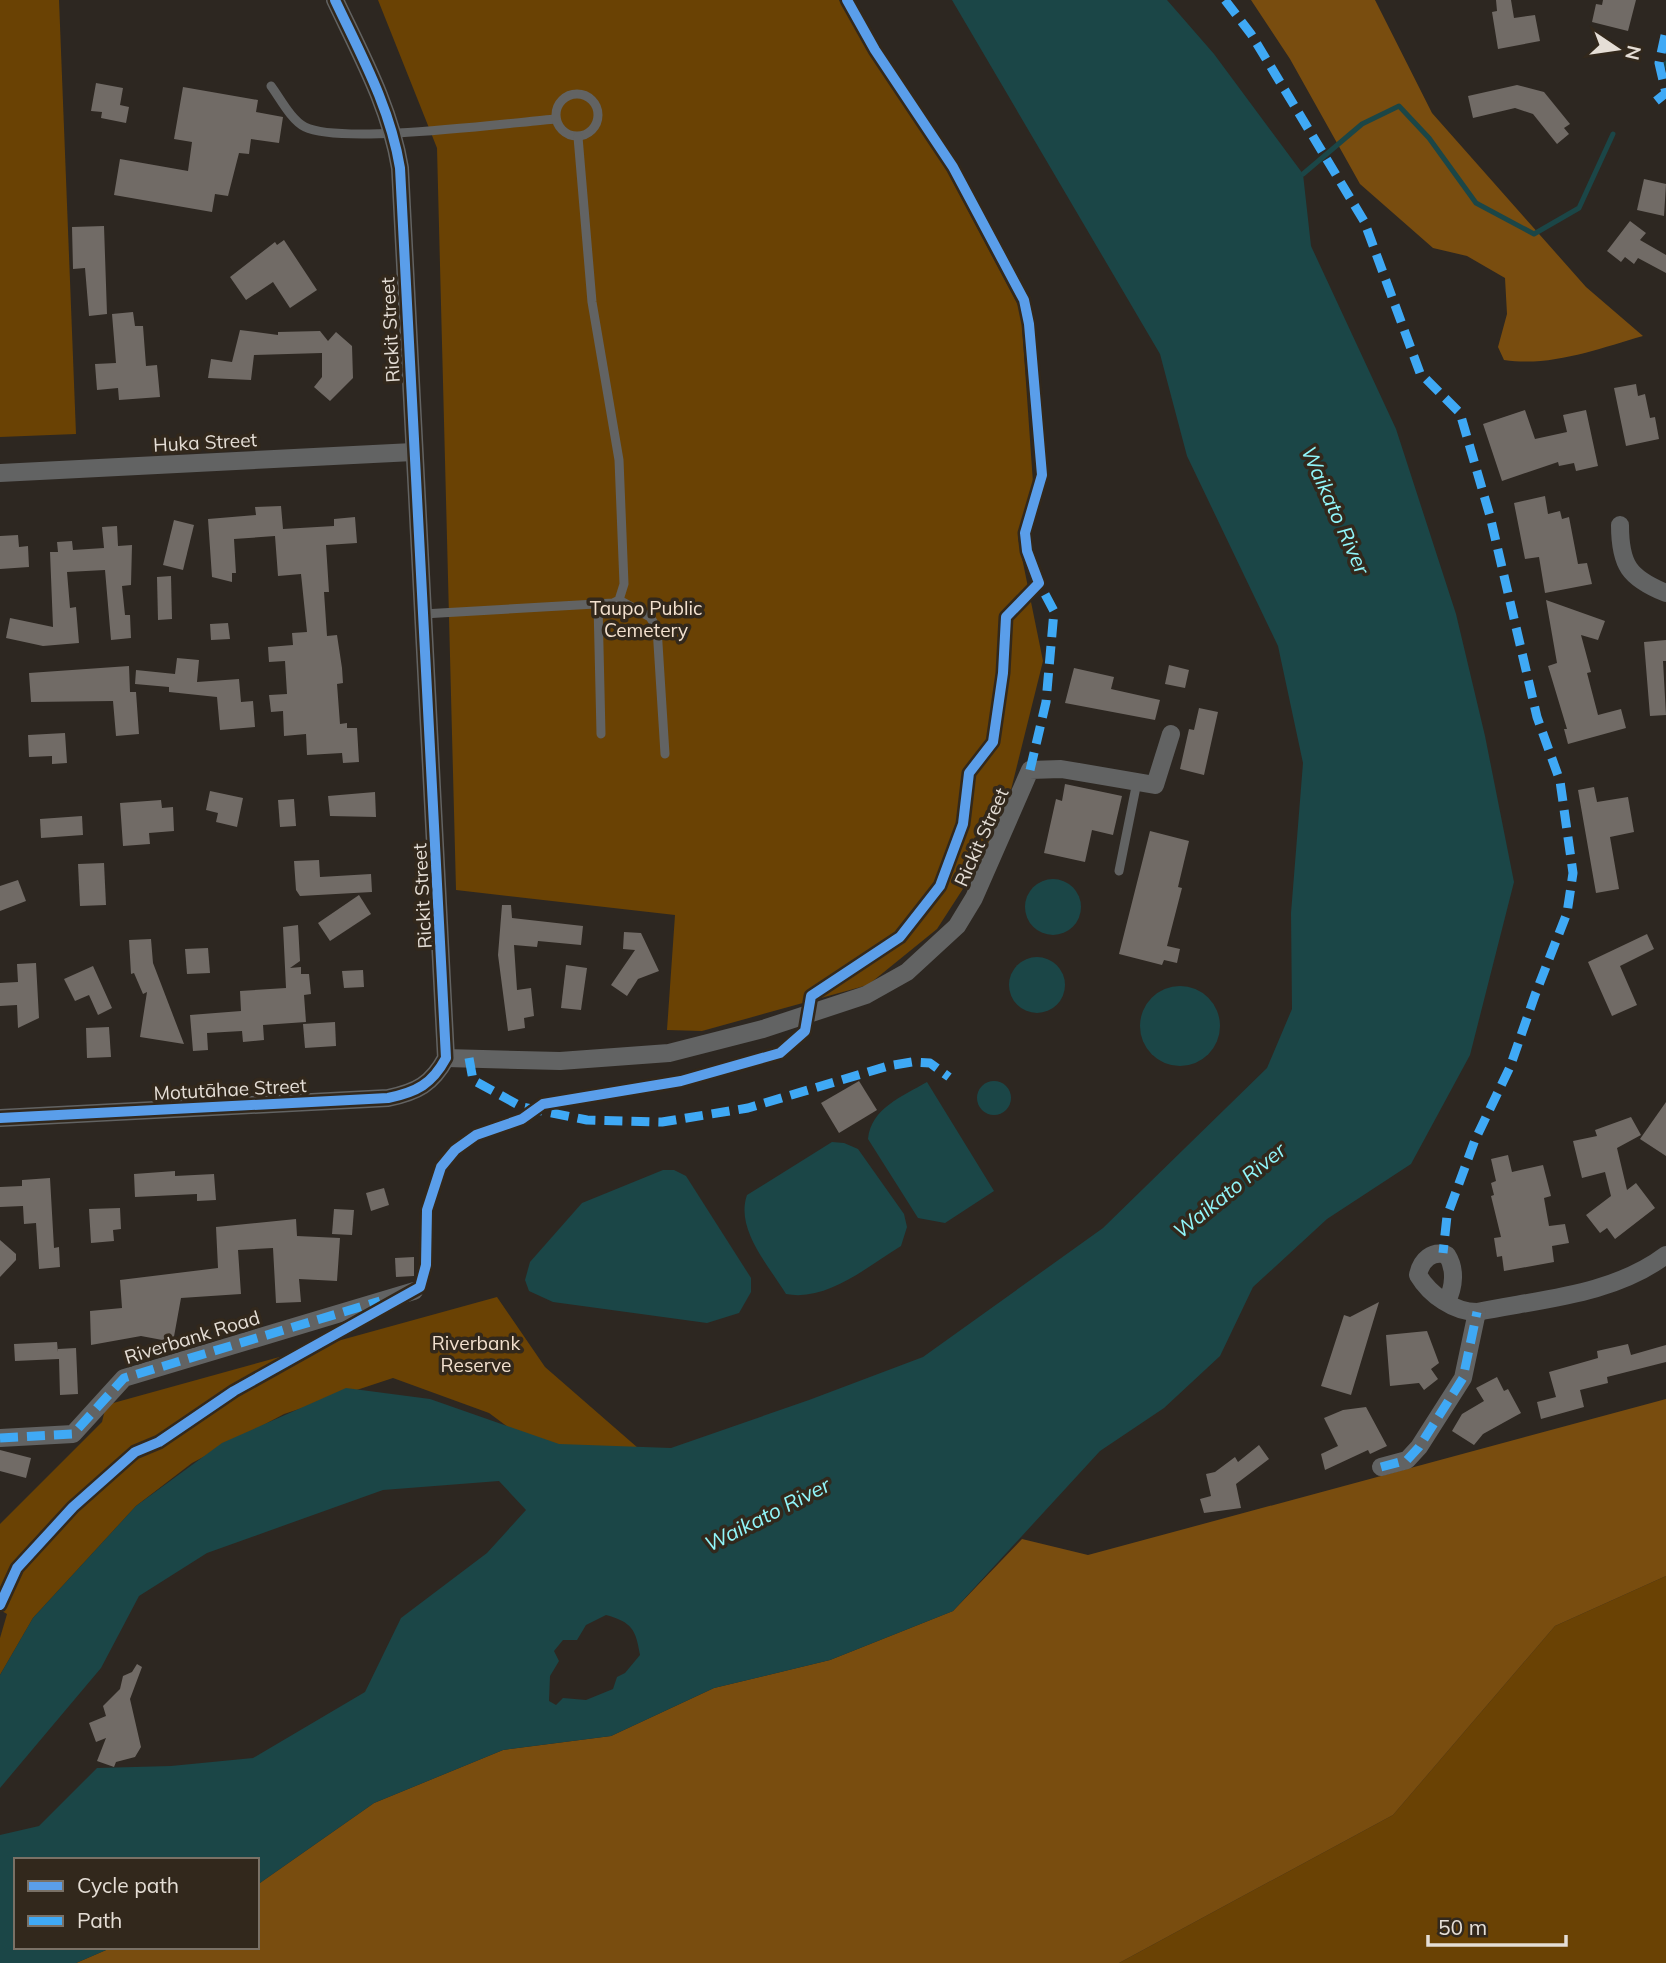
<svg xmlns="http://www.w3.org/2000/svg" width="1666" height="1963" font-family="Mulish,sans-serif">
<rect width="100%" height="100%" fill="#2d2721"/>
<g fill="#6a4204">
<polygon points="0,0 59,0 76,434 0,437"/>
<polygon points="378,0 839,0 946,169 1021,311 1033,483 1018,538 1043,661 1001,830 937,929 868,985 702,1031 667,1030 675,915 456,890 437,148"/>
<polygon points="497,1297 545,1367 638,1448 531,1444 489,1413 393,1378 284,1414 192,1463 136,1506 33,1618 0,1675 0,1638 7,1614 0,1610 0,1524 102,1422 106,1405"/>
<polygon points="1666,1576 1666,1963 1119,1963 1393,1815 1555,1626"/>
</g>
<g fill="#794d0f">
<path d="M1251 0H1375L1432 113 1586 287 1643 336C1597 349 1552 367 1504 360L1498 347 1507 314 1505 278 1467 256 1433 248 1360 184 1290 59Z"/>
<polygon points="1666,1399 1666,1576 1555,1626 1393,1815 1119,1963 76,1963 113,1947 257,1947 257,1885 374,1803 503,1750 611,1736 714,1688 830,1660 953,1611 1022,1539 1088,1555"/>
</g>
<g fill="#1b4647" fill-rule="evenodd">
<path d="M952 0H1167L1214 54 1303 174 1311 246 1396 429 1456 614 1485 736 1514 882 1470 1055 1411 1164 1327 1219 1253 1287 1220 1356 1164 1408 1100 1451 953 1611 830 1660 714 1688 611 1736 503 1750 374 1803 257 1885V1860H16V1947H113L76 1963H0V1835L39 1826 97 1768 171 1766 253 1758 365 1692 401 1618 487 1553 526 1510 499 1481 383 1490 207 1553 139 1596 101 1668 0 1788V1675L33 1618 136 1506 222 1443 346 1388 430 1399 559 1444 671 1448 809 1400 923 1357 1103 1228 1267 1068 1292 1009 1291 913 1303 763 1278 646 1187 456 1160 354ZM606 1615C632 1622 636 1630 640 1655L625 1673 617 1677 613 1689 586 1700 563 1698 556 1705 549 1701 550 1676 559 1661 554 1651 563 1640H577L586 1625Z"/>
<circle cx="1053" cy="907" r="28"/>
<circle cx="1037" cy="985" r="28"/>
<circle cx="1180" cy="1026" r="40"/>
<circle cx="994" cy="1098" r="17"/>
<path d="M927 1082 994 1191 945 1223 918 1218 868 1139C871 1108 903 1096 927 1082Z"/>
<path d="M832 1142 844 1143 858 1149 904 1214 907 1227 901 1246C868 1266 827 1302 786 1294 769 1266 735 1229 747 1195Z"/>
<polygon points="663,1170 674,1170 686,1176 751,1278 751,1292 739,1313 707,1323 553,1302 529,1291 525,1280 530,1262 582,1203"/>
</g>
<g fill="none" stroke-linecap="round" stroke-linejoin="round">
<g stroke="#1b4647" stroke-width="5">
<polyline points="1665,66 1666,63"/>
<polyline points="1303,174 1362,124 1399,106 1429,138 1476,203 1534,234 1579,208 1613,134"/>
</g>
</g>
<g fill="#716b66">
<polygon points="1496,0 1511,0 1514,18 1535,15 1540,41 1498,49 1492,12 1497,11"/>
<polygon points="1603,0 1636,0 1628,31 1592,22 1596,4 1602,5"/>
<polygon points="96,83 123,88 120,105 129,107 126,123 101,118 102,112 91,111"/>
<polygon points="1517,85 1544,92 1570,124 1564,128 1569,134 1557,144 1533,114 1515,108 1473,118 1468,96"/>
<polygon points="183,87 258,100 256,112 283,117 279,143 251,139 249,154 239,153 228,196 215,194 212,212 114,195 120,159 188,171 192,142 174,139"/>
<polygon points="1644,179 1666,184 1664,216 1637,210"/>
<polygon points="1630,221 1646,233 1640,240 1666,255 1666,273 1638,258 1634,264 1625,257 1621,262 1607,251"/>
<polygon points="104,226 107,314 89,316 85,268 73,269 72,227"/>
<polygon points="284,240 317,290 290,308 273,282 246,300 230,277 275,242 277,245"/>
<polygon points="133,312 135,326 143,326 146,366 157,365 160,397 119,400 118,388 97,390 95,364 116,363 112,314"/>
<polygon points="240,330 278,335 278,332 320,331 328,341 336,332 352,346 353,378 330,401 314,387 322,377 322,353 254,355 251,380 208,378 211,359 232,362"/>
<polygon points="1636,384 1638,396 1645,394 1650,418 1655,417 1659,439 1626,446 1614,388"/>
<polygon points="1525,410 1535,439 1567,432 1563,415 1586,410 1598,466 1576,471 1574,463 1559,466 1558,462 1502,481 1483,424"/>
<polygon points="1545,496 1548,514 1560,511 1562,519 1569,517 1578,564 1587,563 1592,584 1545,593 1539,557 1525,559 1514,503"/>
<polygon points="281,506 283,529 334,526 334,519 355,517 357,543 326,545 329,592 324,592 327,636 337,635 342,668 343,683 337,684 340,724 347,723 347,728 357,728 359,762 343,763 342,753 307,755 306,734 284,736 283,711 271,712 269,695 287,694 285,661 269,662 268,647 293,645 292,633 307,632 301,574 278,576 275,536 234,539 236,573 232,573 232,582 212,577 208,519 256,515 255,507"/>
<polygon points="174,520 194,525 183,570 163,565"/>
<polygon points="117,526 118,546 132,545 131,585 122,586 125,615 130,615 131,638 111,640 105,570 67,572 70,608 76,607 79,643 43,646 6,638 10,618 53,627 50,552 58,552 57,542 72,541 73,550 104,548 102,527"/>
<polygon points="18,535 19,547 28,546 29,567 0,569 0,536"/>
<polygon points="171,576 172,619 158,620 157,577"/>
<polygon points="1546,600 1605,621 1598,640 1581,635 1591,672 1587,673 1598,715 1621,709 1626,728 1568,744 1564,729 1567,729 1548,666 1557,663"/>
<polygon points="228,623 230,639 211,640 210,624"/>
<polygon points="1666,640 1666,661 1663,661 1666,715 1650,716 1644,642"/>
<polygon points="177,658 199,660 197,682 239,679 241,702 253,701 255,727 220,730 217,697 169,692 169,687 135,684 136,670 175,674"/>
<polygon points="1169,665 1189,670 1185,688 1165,684"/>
<polygon points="129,666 130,692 136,692 139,734 116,736 113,701 31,702 29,673"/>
<polygon points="1074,668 1114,677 1111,689 1160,700 1155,720 1065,703"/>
<polygon points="1199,708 1218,712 1204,775 1180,769 1189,729 1194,730"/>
<polygon points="65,733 67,763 52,764 52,756 29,757 28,735"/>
<polygon points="1065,784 1122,796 1113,835 1092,830 1085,862 1044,853 1056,799 1062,801"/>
<polygon points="1594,787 1597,802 1628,797 1634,832 1610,837 1619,889 1596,893 1578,790"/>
<polygon points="210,791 243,798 237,827 216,822 218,813 206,810"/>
<polygon points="375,792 376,817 330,816 328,796"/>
<polygon points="294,799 296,826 280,827 278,800"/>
<polygon points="161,800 162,808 173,807 174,831 149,833 150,844 123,846 120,803"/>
<polygon points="82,816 83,835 41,838 40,819"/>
<polygon points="1150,831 1189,841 1178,887 1182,888 1167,946 1180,949 1177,963 1164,960 1162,965 1119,954"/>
<polygon points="319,860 320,877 371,874 372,892 300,896 296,890 294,861"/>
<polygon points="104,863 106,905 80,906 78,864"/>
<polygon points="18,880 26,901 0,911 0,886"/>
<polygon points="359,895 371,914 330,941 318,923"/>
<polygon points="502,905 511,905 512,918 583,926 581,945 538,941 537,947 514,945 517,990 531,988 534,1016 524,1018 525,1028 508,1031 498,955"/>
<polygon points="298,925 300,961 290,968 301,967 301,974 309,974 311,994 304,995 306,1022 263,1025 264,1040 243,1042 242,1031 207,1033 208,1050 193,1051 190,1015 241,1011 240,991 286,988 283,927"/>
<polygon points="624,932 641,933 659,971 638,979 627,996 611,985 635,950 623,949"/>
<polygon points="1647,934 1654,949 1620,966 1637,1005 1612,1016 1588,962"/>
<polygon points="151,939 153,963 184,1044 140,1037 147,992 143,994 134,973 131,974 129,940"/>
<polygon points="208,948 210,973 187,974 185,949"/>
<polygon points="36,963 39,1018 18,1028 17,1005 0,1006 0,983 18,982 17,964"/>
<polygon points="566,965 587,968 581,1010 561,1008"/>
<polygon points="93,966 112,1008 98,1015 89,995 75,1001 64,979"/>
<polygon points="363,970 364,987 344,988 342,971"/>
<polygon points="335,1022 336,1046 305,1048 303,1024"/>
<polygon points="109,1027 111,1057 87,1058 86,1028"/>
<polygon points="859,1081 877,1110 839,1133 821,1103"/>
<polygon points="1666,1102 1666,1156 1640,1139"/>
<polygon points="1631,1117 1641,1135 1617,1148 1627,1190 1636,1183 1655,1208 1615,1239 1607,1228 1600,1233 1586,1215 1611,1196 1605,1172 1582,1178 1573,1141 1597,1136 1595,1130"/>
<polygon points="1508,1155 1512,1172 1543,1165 1551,1196 1544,1198 1549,1226 1565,1224 1569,1243 1552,1246 1554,1262 1504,1271 1502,1256 1497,1257 1494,1238 1501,1237 1491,1196 1494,1195 1491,1183 1496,1181 1491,1159"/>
<polygon points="175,1171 175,1176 214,1174 216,1200 197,1201 197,1194 135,1197 134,1174"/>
<polygon points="50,1178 54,1248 59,1247 60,1267 39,1269 36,1223 24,1224 23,1206 0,1207 0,1187 22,1186 22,1180"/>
<polygon points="384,1188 389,1205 371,1211 366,1193"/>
<polygon points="120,1208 121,1229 113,1230 114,1241 91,1243 89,1209"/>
<polygon points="334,1209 354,1210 352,1235 332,1234"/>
<polygon points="296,1219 297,1236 340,1238 337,1281 299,1279 301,1302 276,1303 273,1248 238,1250 241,1294 181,1298 173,1342 141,1336 91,1345 90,1311 122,1308 120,1280 218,1268 216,1227"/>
<polygon points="0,1240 16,1254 16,1260 0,1277"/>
<polygon points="414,1257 414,1276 396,1277 395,1258"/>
<polygon points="1379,1302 1351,1395 1321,1386 1344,1315 1350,1317"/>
<polygon points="1427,1331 1439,1363 1431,1369 1438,1379 1424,1390 1419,1383 1390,1386 1386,1335"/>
<polygon points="57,1342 58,1352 58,1349 76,1348 78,1394 60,1395 59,1359 15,1361 14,1344"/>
<polygon points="1628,1344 1631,1355 1666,1345 1666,1362 1607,1377 1608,1383 1580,1390 1584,1407 1541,1419 1537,1402 1556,1397 1549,1372 1598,1358 1597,1351"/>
<polygon points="1497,1377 1504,1391 1508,1389 1521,1413 1483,1434 1474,1445 1452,1431 1462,1414 1484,1401 1476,1388"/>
<polygon points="1366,1407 1387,1446 1370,1454 1368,1450 1325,1470 1321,1454 1338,1446 1324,1418 1343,1410"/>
<polygon points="1259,1445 1269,1459 1236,1484 1241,1508 1204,1513 1200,1499 1211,1496 1206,1474 1215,1472 1235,1457 1238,1462"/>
<polygon points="0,1450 31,1458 26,1478 0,1471"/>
<polygon points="137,1664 142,1667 130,1699 141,1747 135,1757 116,1762 114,1767 97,1761 106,1738 96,1742 89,1723 106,1716 103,1706 120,1689 123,1676 132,1672"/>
</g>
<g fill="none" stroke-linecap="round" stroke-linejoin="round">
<g stroke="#626363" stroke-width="9">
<path d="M271 86C280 98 291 120 305 127 341 145 507 123 556 119"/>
<circle cx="577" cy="115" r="21"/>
<polyline points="619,600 650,617 657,628 665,754"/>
<polyline points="598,604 601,734"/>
<polyline points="423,614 613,603 619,600 624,584 619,460 592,302 578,137"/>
<polyline points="1119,871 1137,782"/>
</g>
<g stroke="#626363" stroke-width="18">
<polyline points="0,473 413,452"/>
<path d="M1620 525C1620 565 1629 578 1666 593"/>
<polyline points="446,1058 560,1061 669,1053 763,1029 866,995 907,972 957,926 974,898 1030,770 1061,769 1155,785 1171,734"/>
<path d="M0 1118 388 1098C417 1092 432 1084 446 1058L400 168C390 107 361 55 335 0"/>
<path d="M1447 1301C1454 1287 1456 1269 1447 1255 1432 1250 1421 1260 1418 1275 1430 1295 1454 1312 1477 1312 1541 1299 1613 1295 1666 1255"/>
<polyline points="0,1438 73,1434 124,1378 414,1291"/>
<polyline points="1381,1467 1407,1460 1419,1447 1463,1378 1477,1312"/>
</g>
<g stroke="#3fa9f5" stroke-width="9" stroke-dasharray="18 9" stroke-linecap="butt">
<polyline points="1225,0 1251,34 1364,221 1420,373 1460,413 1490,516 1537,717 1560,781 1573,873 1567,913 1535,995 1510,1067 1475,1140 1447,1216 1443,1253"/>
<polyline points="1656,101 1666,93 1659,63 1666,31"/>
<polyline points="1030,770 1046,702 1054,611 1039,583"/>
<polyline points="469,1058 473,1080 522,1107 587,1120 662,1122 748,1108 888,1066 912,1062 930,1063 949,1077"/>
<polyline points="0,1438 73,1434 124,1378 380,1301"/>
<polyline points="1381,1467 1407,1460 1419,1447 1463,1378 1477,1312"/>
</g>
<defs>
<g id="cycleway">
<path d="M0 1118 388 1098C417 1092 432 1084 446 1058L400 168C390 107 361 55 335 0"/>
<polyline points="0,1605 17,1568 73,1507 135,1452 159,1442 234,1391 420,1287 426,1265 427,1210 441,1167 455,1150 476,1135 522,1119 543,1104 681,1081 780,1053 805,1031 811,996 900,937 940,886 963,824 969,773 993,742 1003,673 1006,617 1039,583 1027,551 1025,533 1042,475 1029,324 1024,300 953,167 875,50 847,0"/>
</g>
</defs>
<use href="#cycleway" stroke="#32281c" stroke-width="15"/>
<use href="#cycleway" stroke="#5a9eea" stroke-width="10"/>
</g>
<g text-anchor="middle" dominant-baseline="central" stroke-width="7" stroke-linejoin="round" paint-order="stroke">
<g font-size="19" fill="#e5ded6" stroke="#32281c">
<text transform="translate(390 330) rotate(-93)">Rickit Street</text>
<text transform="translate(205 442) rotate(-3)">Huka Street</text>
<text transform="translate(981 837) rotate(-66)">Rickit Street</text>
<text transform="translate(422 896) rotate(-93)">Rickit Street</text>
<text transform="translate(230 1089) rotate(-3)">Motutāhae Street</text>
<text transform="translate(192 1337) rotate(-17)">Riverbank Road</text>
</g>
<g font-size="19" fill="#f2e0ce" stroke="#32281c">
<text x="646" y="608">Taupo Public<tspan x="646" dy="22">Cemetery</tspan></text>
<text x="476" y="1343">Riverbank<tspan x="476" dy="22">Reserve</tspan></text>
</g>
<g font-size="21" font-style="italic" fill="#91f6fa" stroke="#32281c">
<text transform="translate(1336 510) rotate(66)">Waikato River</text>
<text transform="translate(1229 1190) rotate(-39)">Waikato River</text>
<text transform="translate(767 1514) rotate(-27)">Waikato River</text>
</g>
</g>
<rect x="14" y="1858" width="245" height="91" fill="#32281c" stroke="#7a7166" stroke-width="2"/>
<rect x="28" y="1881" width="35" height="10" fill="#5a9eea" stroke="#7a7166" stroke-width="2"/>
<text x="77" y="1893" font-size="21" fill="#e5ded6">Cycle path</text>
<rect x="28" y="1916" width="35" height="10" fill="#3fa9f5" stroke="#7a7166" stroke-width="2"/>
<text x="77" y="1928" font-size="21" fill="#e5ded6">Path</text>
<g transform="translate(1617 49) rotate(103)" stroke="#32281c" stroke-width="5" paint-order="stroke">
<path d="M0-5L12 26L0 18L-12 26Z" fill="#e5ded6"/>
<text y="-10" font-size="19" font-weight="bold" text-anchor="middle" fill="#e5ded6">N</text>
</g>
<path d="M1428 1935v10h138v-10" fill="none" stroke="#e5ded6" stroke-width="3.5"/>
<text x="1438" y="1935" font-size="21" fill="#e5ded6" stroke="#32281c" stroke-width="5" paint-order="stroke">50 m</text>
</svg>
